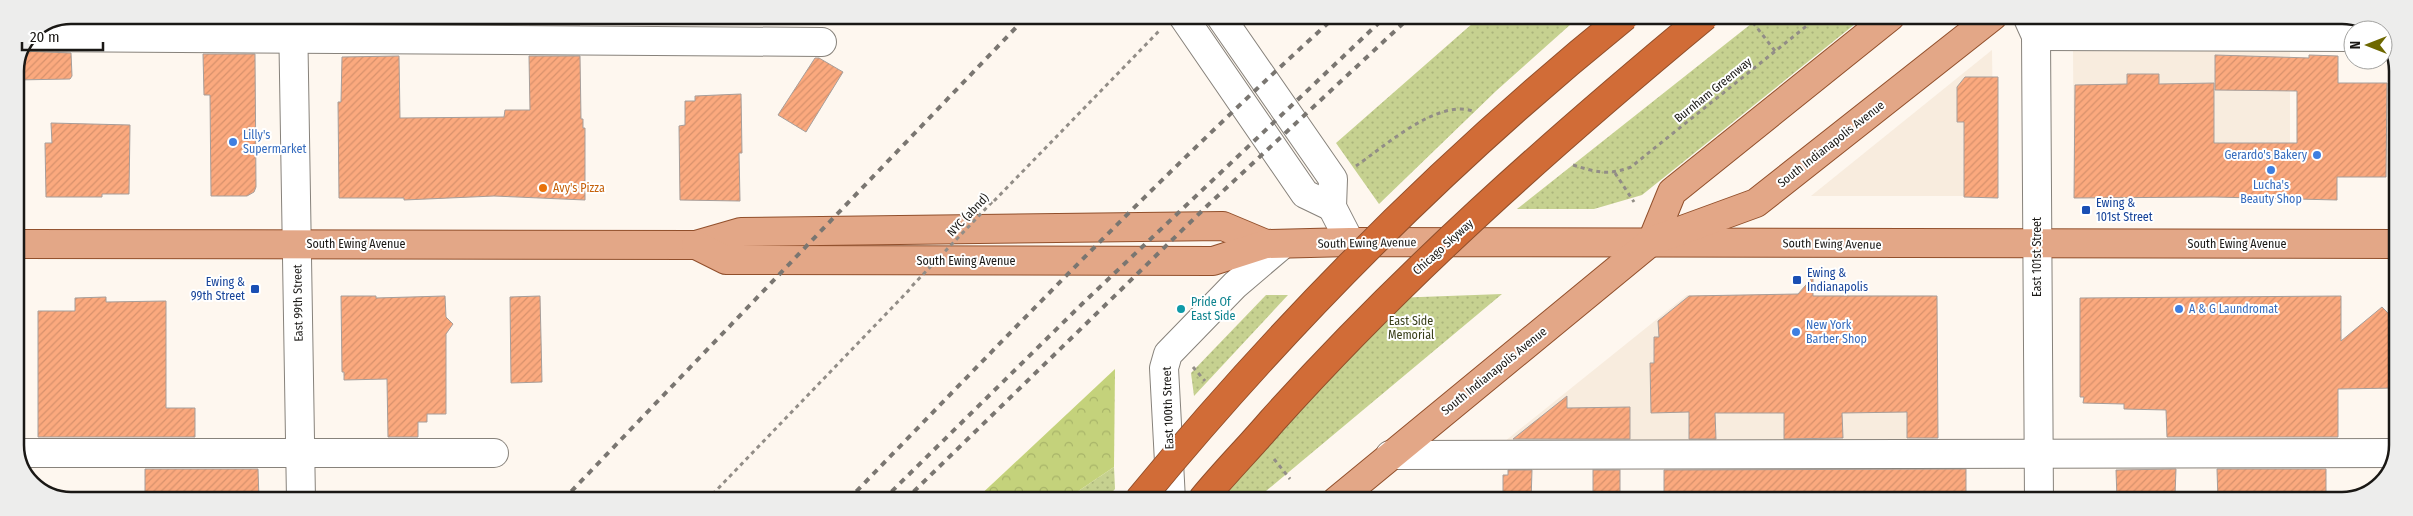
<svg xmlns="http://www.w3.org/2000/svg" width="2413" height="516" font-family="'Fira Sans Condensed',sans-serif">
<defs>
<pattern id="grass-dots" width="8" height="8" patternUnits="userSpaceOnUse" patternTransform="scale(1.25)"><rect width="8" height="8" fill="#c6d190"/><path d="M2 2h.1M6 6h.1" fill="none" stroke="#aab37b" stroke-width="1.8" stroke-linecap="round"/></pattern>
<pattern id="forest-crowns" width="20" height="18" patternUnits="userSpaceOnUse" patternTransform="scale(1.25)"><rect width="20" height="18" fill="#c4d27b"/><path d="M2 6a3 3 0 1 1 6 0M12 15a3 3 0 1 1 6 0" fill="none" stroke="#a8b469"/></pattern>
<pattern id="building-hatch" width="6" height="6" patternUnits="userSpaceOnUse" patternTransform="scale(1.25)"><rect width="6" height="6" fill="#fba97e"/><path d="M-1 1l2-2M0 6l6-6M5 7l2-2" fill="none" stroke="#d7916c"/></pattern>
</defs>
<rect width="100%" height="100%" fill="#fef7ef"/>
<g fill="#f8ecde">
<polygon points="2073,48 2290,48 2290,196 2074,196"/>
<polygon points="1992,50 1994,196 1811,196"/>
<polygon points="1687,295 1933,295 1933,446 1499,446"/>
</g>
<g fill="url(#grass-dots)">
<polygon points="1481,16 1580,16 1496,91 1379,204 1336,143"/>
<polygon points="1761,16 1865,16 1642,195 1594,209 1517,209"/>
<polygon points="1502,294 1254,501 1222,500 1271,439 1393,298"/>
<polygon points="1266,295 1288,295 1194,396 1191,373"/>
<polygon points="1114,467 1115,489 1105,500 1065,500"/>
</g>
<polygon fill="url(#forest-crowns)" points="1115,369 1114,467 1065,500 975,500"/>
<g fill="url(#building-hatch)" stroke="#a79e9a">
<polygon points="203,15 255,15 255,23 203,22"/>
<polygon points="528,15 579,15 580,25 529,25"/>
<polygon points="23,51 71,53 72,76 70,79 15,80 15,70"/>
<polygon points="203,54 255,54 256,187 254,192 247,196 211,196 210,95 204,95"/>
<polygon points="2215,55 2309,58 2309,55 2338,56 2338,83 2387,83 2386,177 2337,177 2337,200 2214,197 2074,198 2075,85 2127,84 2127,74 2159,74 2159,84 2214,83 2214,143 2297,143 2297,91 2215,90"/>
<polygon points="399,56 400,118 504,117 505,110 530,110 529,56 580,56 581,119 583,119 583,128 585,128 585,200 494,196 404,200 404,198 339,198 338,102 341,102 342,57"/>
<polygon points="815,58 819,58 843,72 806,132 778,115"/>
<polygon points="1965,77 1998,77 1998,198 1964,197 1964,122 1957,122 1957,87"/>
<polygon points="741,94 742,153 739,153 740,201 680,200 679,126 685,125 685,101 695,101 695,96"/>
<polygon points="51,123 130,125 129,194 102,194 102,197 46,197 45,143 52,143"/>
<polygon points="1813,277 1813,296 1937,296 1938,438 1907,438 1907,412 1842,413 1843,438 1784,439 1784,413 1715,413 1716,439 1689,439 1689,412 1651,413 1650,363 1654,363 1654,337 1659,337 1658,321 1689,296 1798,294"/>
<polygon points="341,296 376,296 376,298 445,296 446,317 453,324 446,334 446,414 427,414 427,422 418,422 418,437 388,437 387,379 344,380 344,372 342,372"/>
<polygon points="540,296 542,382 511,383 510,297"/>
<polygon points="2341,296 2341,341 2382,307 2390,315 2397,315 2397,388 2338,389 2338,437 2167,437 2166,410 2124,409 2124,404 2083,403 2084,397 2080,397 2080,298"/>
<polygon points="106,297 106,302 166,301 166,408 195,408 195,437 38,437 38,311 75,311 75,298"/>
<polygon points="1567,396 1567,408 1630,407 1630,439 1513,439"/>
<polygon points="145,469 258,469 259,500 145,498"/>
<polygon points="1966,469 1966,492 1904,494 1904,496 1781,496 1781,499 1718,501 1690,501 1690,497 1664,497 1664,470"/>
<polygon points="2176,469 2175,495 2144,495 2144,499 2117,499 2116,470"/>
<polygon points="2217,469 2326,469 2326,494 2246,495 2246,501 2218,501"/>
<polygon points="1508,470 1532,470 1531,501 1503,501 1503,475 1508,475"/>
<rect x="1593" y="470" width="27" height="27"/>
</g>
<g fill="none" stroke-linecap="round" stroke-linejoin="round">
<defs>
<g id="minor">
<polyline points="293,15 301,500"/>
<polyline points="1182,15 1305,194 1332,207"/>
<polyline points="1220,16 1333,179 1332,207 1350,242"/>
<polyline points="2027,16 2036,36 2039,501"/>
<polyline points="2036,36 2353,37"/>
<polyline points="29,37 822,42"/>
<polyline points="2383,37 2385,37"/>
<polyline points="16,453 494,453"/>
<polyline points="1390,455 2397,453"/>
<polyline points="1171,500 1164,368 1168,354 1235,285 1282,245"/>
</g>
<g id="major">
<polyline points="1652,241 1672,192 1891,16"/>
<polyline points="15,244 696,245 741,232 1223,226 1266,244"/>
<polyline points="696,245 726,260 1213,261 1266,244 1350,242 2397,244"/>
<polyline points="1336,501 1652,241 1756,203 1993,16"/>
</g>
</defs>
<use href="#minor" stroke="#87827b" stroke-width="30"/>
<use href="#major" stroke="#914f2b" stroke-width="30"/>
<g stroke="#928d87" stroke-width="3" stroke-dasharray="4 4" stroke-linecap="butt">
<polyline points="1748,16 1775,51"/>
<path d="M1573 165C1596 172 1607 176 1631 167L1819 16"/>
<path d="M1356 166C1385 146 1437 99 1473 111"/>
<polyline points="1615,173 1634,202"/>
<polyline points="994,201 1160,30"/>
<polyline points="1193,367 1205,381"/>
<polyline points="1274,459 1290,479"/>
<polyline points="707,500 911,288"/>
</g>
<use href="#minor" stroke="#fff" stroke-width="28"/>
<use href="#major" stroke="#e3a787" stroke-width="28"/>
<g stroke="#7a7671" stroke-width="4" stroke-dasharray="6 6" stroke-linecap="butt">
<polyline points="563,500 1028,15"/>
<path d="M848 500C1007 336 1166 169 1336 16"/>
<polyline points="883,500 1082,304 1386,16"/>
<polyline points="905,500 1208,205 1411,16"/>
</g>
<defs>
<g id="highway-bridge">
<path d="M1139 500C1284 324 1447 160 1625 16"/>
<path d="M1202 500C1224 473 1249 448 1272 421 1404 274 1553 142 1705 16"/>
</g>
</defs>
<use href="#highway-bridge" stroke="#914f2b" stroke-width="30" stroke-linecap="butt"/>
<polyline stroke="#928d87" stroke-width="3" stroke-dasharray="4 4" stroke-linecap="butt" points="912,286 993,201"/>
<use href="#highway-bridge" stroke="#d16c37" stroke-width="28"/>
</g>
<g fill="#3f7fe0" stroke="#fff" stroke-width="2">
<circle cx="233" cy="142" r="5"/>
<circle cx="2317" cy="155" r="5"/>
<circle cx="2271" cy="170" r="5"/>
<circle cx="2179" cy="309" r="5"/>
<circle cx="1796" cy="332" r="5"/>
</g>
<circle fill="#e8710a" stroke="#fff" stroke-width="2" cx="543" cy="188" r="5"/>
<g fill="#1a4fb4" stroke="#fff" stroke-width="2">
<rect x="2081" y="205" width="10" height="10" rx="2.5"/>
<rect x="1792" y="275" width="10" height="10" rx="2.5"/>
<rect x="250" y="284" width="10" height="10" rx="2.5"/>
</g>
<circle fill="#0f9aa8" stroke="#fff" stroke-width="2" cx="1181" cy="309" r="5"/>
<g text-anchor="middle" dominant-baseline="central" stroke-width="4" stroke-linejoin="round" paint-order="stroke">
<g font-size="12" fill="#1a1815" stroke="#fff">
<text transform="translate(1713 90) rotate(-39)">Burnham Greenway</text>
<text transform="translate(1831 144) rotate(-38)">South Indianapolis Avenue</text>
<text transform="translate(968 215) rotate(-46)">NYC (abnd)</text>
<text transform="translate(1367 243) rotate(-1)">South Ewing Avenue</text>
<text x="356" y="244">South Ewing Avenue</text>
<text transform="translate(1832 244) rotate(1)">South Ewing Avenue</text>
<text x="2237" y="244">South Ewing Avenue</text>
<text transform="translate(1443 247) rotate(-42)">Chicago Skyway</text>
<text transform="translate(2037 257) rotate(-90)">East 101st Street</text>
<text x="966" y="261">South Ewing Avenue</text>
<text transform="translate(298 303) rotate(-91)">East 99th Street</text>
<text transform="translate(1494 371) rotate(-39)">South Indianapolis Avenue</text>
<text transform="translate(1168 408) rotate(-92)">East 100th Street</text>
</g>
<g font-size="12" fill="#366cbe" stroke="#fff" text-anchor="start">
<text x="243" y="135">Lilly's<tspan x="243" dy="14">Supermarket</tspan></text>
<text x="2307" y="155" text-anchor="end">Gerardo's Bakery</text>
<text x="2271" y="185" text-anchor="middle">Lucha's<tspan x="2271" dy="14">Beauty Shop</tspan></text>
<text x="2189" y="309">A &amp; G Laundromat</text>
<text x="1806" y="325">New York<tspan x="1806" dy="14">Barber Shop</tspan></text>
</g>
<g font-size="12" fill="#c56008" stroke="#fff" text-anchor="start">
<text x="553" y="188">Avy's Pizza</text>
</g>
<g font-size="12" fill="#164399" stroke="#fff" text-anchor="start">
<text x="2096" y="203">Ewing &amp;<tspan x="2096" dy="14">101st Street</tspan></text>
<text x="1807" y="273">Ewing &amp;<tspan x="1807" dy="14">Indianapolis</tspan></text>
<text x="245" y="282" text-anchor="end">Ewing &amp;<tspan x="245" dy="14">99th Street</tspan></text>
</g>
<g font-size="12" fill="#0d838f" stroke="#fff" text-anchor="start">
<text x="1191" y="302">Pride Of<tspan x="1191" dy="14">East Side</tspan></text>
</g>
<g font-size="12" fill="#393f1a" stroke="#fff">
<text x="1411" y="321">East Side<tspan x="1411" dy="14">Memorial</tspan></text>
</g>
</g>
<path d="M0 0H2413V516H0ZM71 24H2342A47 47 0 0 1 2389 71V445A47 47 0 0 1 2342 492H71A47 47 0 0 1 24 445V71A47 47 0 0 1 71 24Z" fill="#ededec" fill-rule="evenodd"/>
<path fill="none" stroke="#1a1815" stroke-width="2.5" d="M71 24H2342A47 47 0 0 1 2389 71V445A47 47 0 0 1 2342 492H71A47 47 0 0 1 24 445V71A47 47 0 0 1 71 24Z"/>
<g transform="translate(2368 45) rotate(270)"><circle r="24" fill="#ffffff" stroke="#a3a3a1"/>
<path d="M0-4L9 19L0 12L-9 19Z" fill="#6e6800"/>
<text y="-8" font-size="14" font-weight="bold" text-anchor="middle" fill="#1a1815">N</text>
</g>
<path d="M22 42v8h81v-8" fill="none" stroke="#1a1815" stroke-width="2.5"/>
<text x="30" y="42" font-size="15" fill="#1a1815" stroke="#ffffff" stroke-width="4" paint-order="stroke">20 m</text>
</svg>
